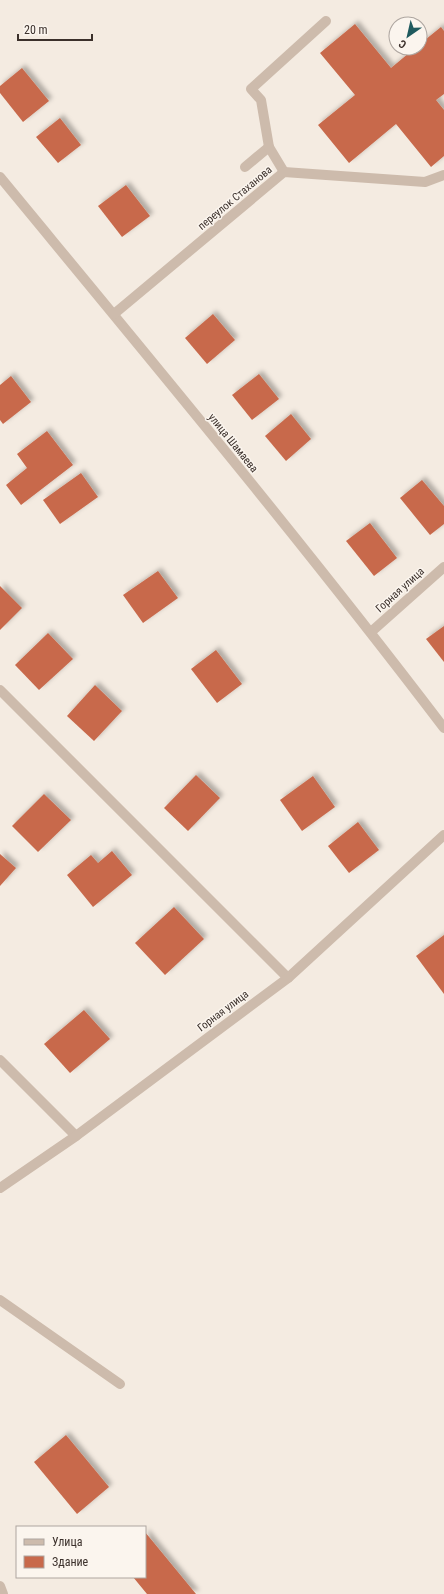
<svg xmlns="http://www.w3.org/2000/svg" width="444" height="1594" font-family="'Roboto Condensed',sans-serif">
<defs>
<filter id="shadow"><feDropShadow dx="3.5" dy="-3.5" stdDeviation="2" flood-color="#0004"/></filter>
</defs>
<rect width="100%" height="100%" fill="#f4ebe1"/>
<g fill="#c8694b" filter="url(#shadow)">
<polygon points="355,24 391,68 415,48 420,48 420,44 441,27 444,31 444,94 436,100 444,110 444,156 431,167 396,124 349,163 318,125 355,95 320,53"/>
<polygon points="22,68 49,101 23,122 0,93 0,86"/>
<polygon points="60,118 81,145 58,163 36,137"/>
<polygon points="126,185 150,216 122,237 98,206"/>
<polygon points="213,314 235,340 207,364 185,338"/>
<polygon points="259,374 279,399 252,420 232,395"/>
<polygon points="11,376 31,402 3,424 0,420 0,385"/>
<polygon points="291,414 311,439 286,461 265,436"/>
<polygon points="47,431 73,465 21,505 6,485 27,468 17,454"/>
<polygon points="81,473 98,497 60,524 43,500"/>
<polygon points="422,480 444,506 444,524 430,535 400,498"/>
<polygon points="370,523 397,558 374,576 346,541"/>
<polygon points="158,571 178,598 143,623 123,595"/>
<polygon points="0,586 22,608 0,630"/>
<polygon points="444,626 444,662 426,639"/>
<polygon points="48,633 73,659 39,690 15,665"/>
<polygon points="216,650 242,684 217,703 191,669"/>
<polygon points="95,685 122,711 94,741 67,716"/>
<polygon points="196,775 220,798 188,831 164,808"/>
<polygon points="313,776 335,807 302,831 280,800"/>
<polygon points="44,794 71,820 38,852 12,826"/>
<polygon points="358,822 379,850 349,873 328,846"/>
<polygon points="112,851 132,875 93,907 67,875 91,855 98,863"/>
<polygon points="0,854 16,868 0,886"/>
<polygon points="174,907 204,939 165,975 135,943"/>
<polygon points="444,935 444,994 416,956"/>
<polygon points="84,1010 110,1039 70,1073 44,1044"/>
<polygon points="66,1435 109,1487 77,1514 34,1462"/>
<polygon points="145,1532 196,1594 147,1594 133,1577 145,1577"/>
</g>
<g fill="none" stroke-linecap="round" stroke-linejoin="round">
<g stroke="#cdbbac" stroke-width="10">
<polyline points="245,167 269,147"/>
<polyline points="284,172 269,147 261,100 251,89 326,21"/>
<polyline points="0,690 288,978"/>
<polyline points="0,1300 120,1384"/>
<polyline points="0,1586 3,1594"/>
</g>
<g stroke="#cdbbac" stroke-width="10">
<path d="M0 177C150 359 301 540 444 728"/>
<polyline points="114,314 284,172 425,182 444,175"/>
<polyline points="371,632 444,567"/>
<polyline points="0,1060 76,1136"/>
<polyline points="0,1188 76,1136 288,978 444,835"/>
</g>
</g>
<g text-anchor="middle" dominant-baseline="central" stroke-width="3" stroke-linejoin="round" paint-order="stroke">
<g font-size="11" fill="#3b302b" stroke="#fbf5ee">
<text transform="translate(235 198) rotate(-40)">переулок Стаханова</text>
<text transform="translate(233 443) rotate(51)">улица Шамаева</text>
<text transform="translate(400 590) rotate(-42)">Горная улица</text>
<text transform="translate(223 1011) rotate(-37)">Горная улица</text>
</g>
</g>
<rect x="16" y="1526" width="130" height="52" fill="#fbf5ee" stroke="#aea6a0"/>
<rect x="24" y="1539" width="20" height="6" fill="#cdbbac" stroke="#aea6a0"/>
<text x="52" y="1546" font-size="12" fill="#3b302b">Улица</text>
<rect x="24" y="1556" width="20" height="12" fill="#c8694b" stroke="#aea6a0"/>
<text x="52" y="1566" font-size="12" fill="#3b302b">Здание</text>
<g transform="translate(408 36) rotate(214)"><circle r="19" fill="#fbf5ee" stroke="#aea6a0"/>
<path d="M0-3L7 15L0 10L-7 15Z" fill="#1f5a5e"/>
<text y="-6" font-size="11" font-weight="bold" text-anchor="middle" fill="#3b302b">С</text>
</g>
<path d="M18 34v6h74v-6" fill="none" stroke="#3b302b" stroke-width="2"/>
<text x="24" y="34" font-size="12" fill="#3b302b" stroke="#fbf5ee" stroke-width="3" paint-order="stroke">20 m</text>
</svg>
